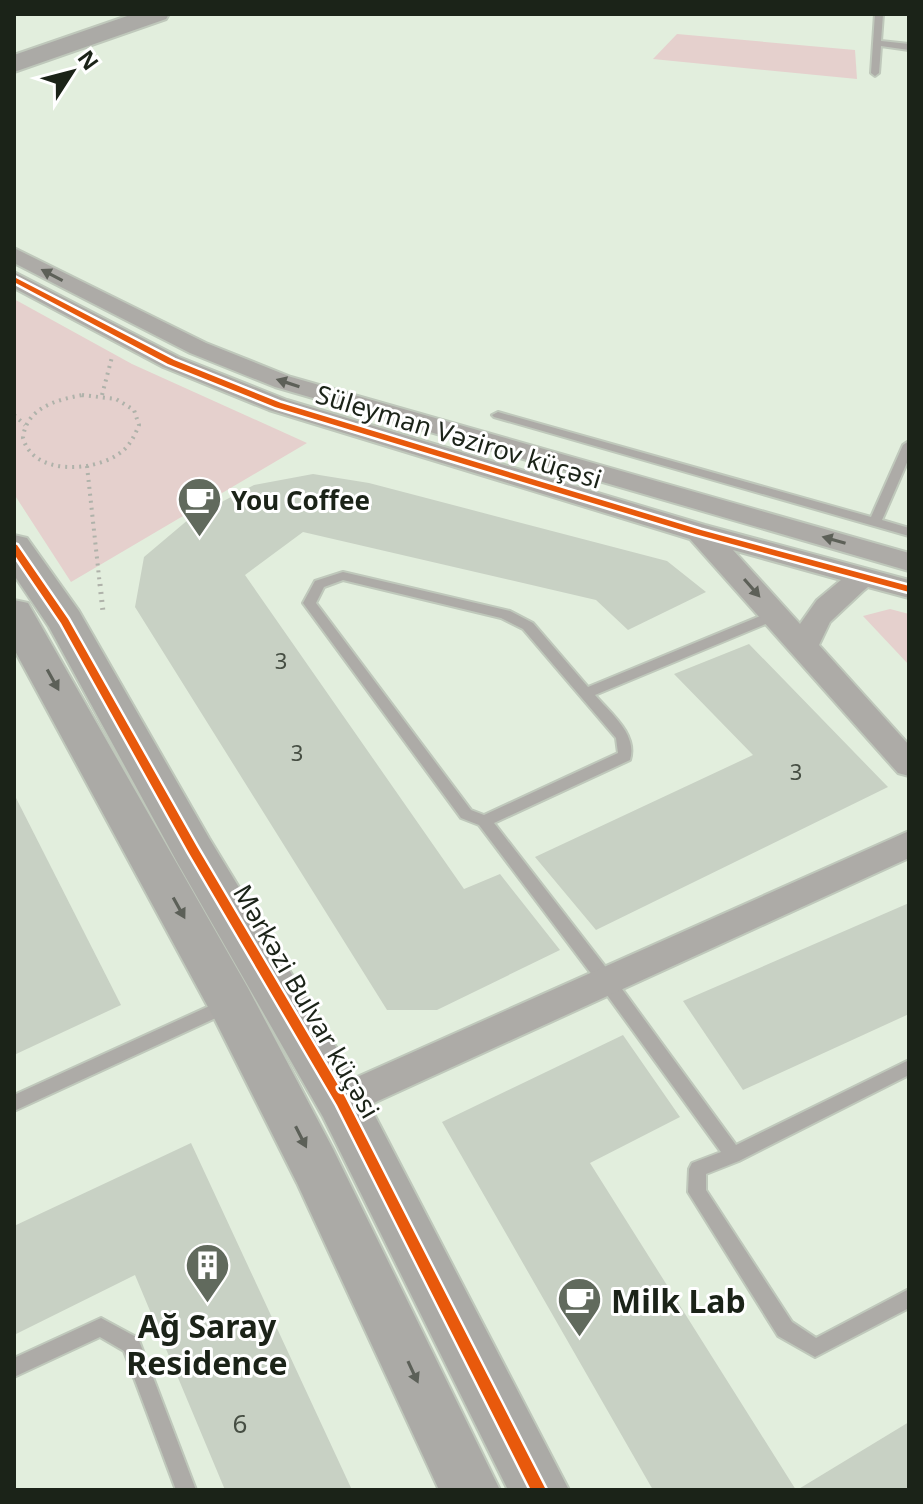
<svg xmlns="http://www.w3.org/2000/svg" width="923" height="1504" font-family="'Noto Sans',sans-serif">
<rect width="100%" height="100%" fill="#e2eedd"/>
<g fill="#e5d0cd">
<polygon points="677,34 855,50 857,79 653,59"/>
<polygon points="14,299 132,364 307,443 71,582 14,494"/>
<polygon points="890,609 909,614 909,665 863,616"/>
</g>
<g fill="#c8d1c4">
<polygon points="313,474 369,483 667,561 706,592 628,630 596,600 303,532 245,575 464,889 500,874 560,950 437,1010 387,1010 135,607 144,557 189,519 254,485"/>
<polygon points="749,644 888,787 596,930 535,857 753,755 674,674"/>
<polygon points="14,794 121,1005 14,1055"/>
<polygon points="909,903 909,1014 743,1090 683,1001"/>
<polygon points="623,1035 680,1117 590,1163 796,1490 653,1490 442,1122"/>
<polygon points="191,1143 352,1490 225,1490 135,1275 14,1335 14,1226"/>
<polygon points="909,1422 909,1490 797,1490"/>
</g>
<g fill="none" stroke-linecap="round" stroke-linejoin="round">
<defs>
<g id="lane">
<polygon points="875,14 883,14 881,41 909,44 909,50 881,46 879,73 875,76 871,73"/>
<polygon points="498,412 871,517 903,445 909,441 909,458 882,520 909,528 909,536 494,417 492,415"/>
<path d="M343 572 510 611 533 623 588 687 770 612H780L781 615 780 618 595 695C610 713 638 734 630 760L494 823 611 974 736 1145 909 1060V1075L739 1161 706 1174V1190L792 1322 816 1338 909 1289V1308L815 1357 778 1336 688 1192 689 1169 692 1163 721 1152 599 984 479 825 461 818 303 603 315 581ZM343 580 501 618 523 629 616 738 618 753 484 815 471 810 316 603 324 587Z"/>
<polygon points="227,998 233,1000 235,1005 233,1010 14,1111 14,1095"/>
<polygon points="101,1318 138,1338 196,1490 176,1490 124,1351 100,1337 14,1377 14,1358"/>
</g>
<g id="street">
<polygon points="14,248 206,343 291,377 909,553 909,571 275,387 190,353 14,263"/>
<path d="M14 272 179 357 287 400 705 525 909 580V598L868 587 863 591 830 622 819 645 909 745V776L898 773 690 539 269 410 163 367 14 288ZM733 550 841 580 817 600 800 624Z"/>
<polygon points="909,831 909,858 354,1112 341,1117 328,1112 323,1101 328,1090"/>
</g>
<g id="secondary">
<polygon points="133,14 169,14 166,19 14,72 14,55"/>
<polygon points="14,535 27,538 79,611 209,838 359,1085 569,1490 508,1490 323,1117 177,862 49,627 14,575"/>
<polygon points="14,600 28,603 248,988 333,1149 500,1490 439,1490 297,1183 214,1018 14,649"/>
</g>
</defs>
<use href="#lane" stroke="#bfc8bb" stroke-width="4"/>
<use href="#street" stroke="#bfc8bb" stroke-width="4"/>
<use href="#secondary" stroke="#bfc8bb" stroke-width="4"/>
<g stroke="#afb2aa" stroke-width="4" stroke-dasharray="2 5" stroke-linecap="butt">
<path d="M82 395 116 399 134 410 139 425C134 437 129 448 117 455 91 472 33 475 23 438 26 408 56 400 82 395Z"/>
<polyline points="102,395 112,357"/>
<polyline points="14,415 25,425"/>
<polyline points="87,466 100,586"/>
</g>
<polyline stroke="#afb2aa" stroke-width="5" stroke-dasharray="2 6" stroke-linecap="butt" points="100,584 103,612"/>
<use href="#lane" fill="#adaba7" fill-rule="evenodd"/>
<use href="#street" fill="#adaba7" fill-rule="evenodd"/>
<use href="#secondary" fill="#abaaa6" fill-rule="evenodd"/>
<defs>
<g id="cycleway">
<polygon points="14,277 174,360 281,403 701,530 909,586 909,592 695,534 275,407 168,364 14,282"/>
<polygon points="14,544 17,545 68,619 197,847 345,1097 546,1490 531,1490 337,1105 189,853 61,623 14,554"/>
</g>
</defs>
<use href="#cycleway" stroke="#fff" stroke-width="5"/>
<use href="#cycleway" fill="#e8590c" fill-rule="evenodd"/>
</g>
<defs><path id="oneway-solid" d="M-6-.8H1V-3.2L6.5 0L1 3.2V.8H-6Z" transform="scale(2)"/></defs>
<g fill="#5d6058">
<use href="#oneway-solid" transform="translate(52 275) rotate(-152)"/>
<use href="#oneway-solid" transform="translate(288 383) rotate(-162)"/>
<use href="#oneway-solid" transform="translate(834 540) rotate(-164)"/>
<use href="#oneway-solid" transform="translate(752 588) rotate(49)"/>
</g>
<g fill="#5c6058">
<use href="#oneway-solid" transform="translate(53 680) rotate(61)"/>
<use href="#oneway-solid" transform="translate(179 908) rotate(61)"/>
<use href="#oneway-solid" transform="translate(301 1137) rotate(63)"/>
<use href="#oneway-solid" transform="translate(413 1372) rotate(65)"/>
</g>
<defs>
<symbol id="cafe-pin" viewBox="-11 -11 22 30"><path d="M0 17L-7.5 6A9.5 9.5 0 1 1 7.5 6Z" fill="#616a5d" stroke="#fff"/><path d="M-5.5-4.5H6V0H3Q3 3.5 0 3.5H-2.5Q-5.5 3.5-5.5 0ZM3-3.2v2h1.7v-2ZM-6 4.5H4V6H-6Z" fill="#fff"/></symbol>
<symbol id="building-pin" viewBox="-11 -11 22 30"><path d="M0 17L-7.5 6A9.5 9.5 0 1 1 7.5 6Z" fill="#616a5d" stroke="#fff"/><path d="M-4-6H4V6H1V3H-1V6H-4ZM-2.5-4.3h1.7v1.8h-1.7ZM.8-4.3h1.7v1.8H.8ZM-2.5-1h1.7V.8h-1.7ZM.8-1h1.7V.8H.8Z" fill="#fff"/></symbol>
</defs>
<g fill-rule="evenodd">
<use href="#cafe-pin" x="174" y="474" width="51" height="69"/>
<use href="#building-pin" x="182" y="1240" width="51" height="69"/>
<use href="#cafe-pin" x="554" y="1274" width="51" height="69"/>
</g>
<g text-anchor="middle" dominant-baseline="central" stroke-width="6" stroke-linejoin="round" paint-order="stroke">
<g font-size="22" fill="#464e43">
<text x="281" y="660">3</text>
<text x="297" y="752">3</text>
<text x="796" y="771">3</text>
</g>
<g font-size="26" fill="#1b2318" stroke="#fff">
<text transform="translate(459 436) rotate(17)">Süleyman Vəzirov küçəsi</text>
<text transform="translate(307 1001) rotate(60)">Mərkəzi Bulvar küçəsi</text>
</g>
<g font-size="26" font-weight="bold" fill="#1b2318" stroke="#fff" text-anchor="start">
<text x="231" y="500">You Coffee</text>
</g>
<g font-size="26" fill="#464e43">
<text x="240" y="1423">6</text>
</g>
<g font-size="32" font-weight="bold" fill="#1b2318" stroke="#fff" text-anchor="start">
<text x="611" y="1300">Milk Lab</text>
<text x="207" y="1325" text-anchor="middle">Ağ Saray<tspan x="207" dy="37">Residence</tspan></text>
</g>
</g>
<rect width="923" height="1504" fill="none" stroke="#1b2318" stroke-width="32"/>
<g transform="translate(72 72) rotate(54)" stroke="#ffffff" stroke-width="6" paint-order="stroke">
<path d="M0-6L14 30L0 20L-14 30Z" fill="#1b2318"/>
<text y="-12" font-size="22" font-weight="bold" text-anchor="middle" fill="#1b2318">N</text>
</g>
</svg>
